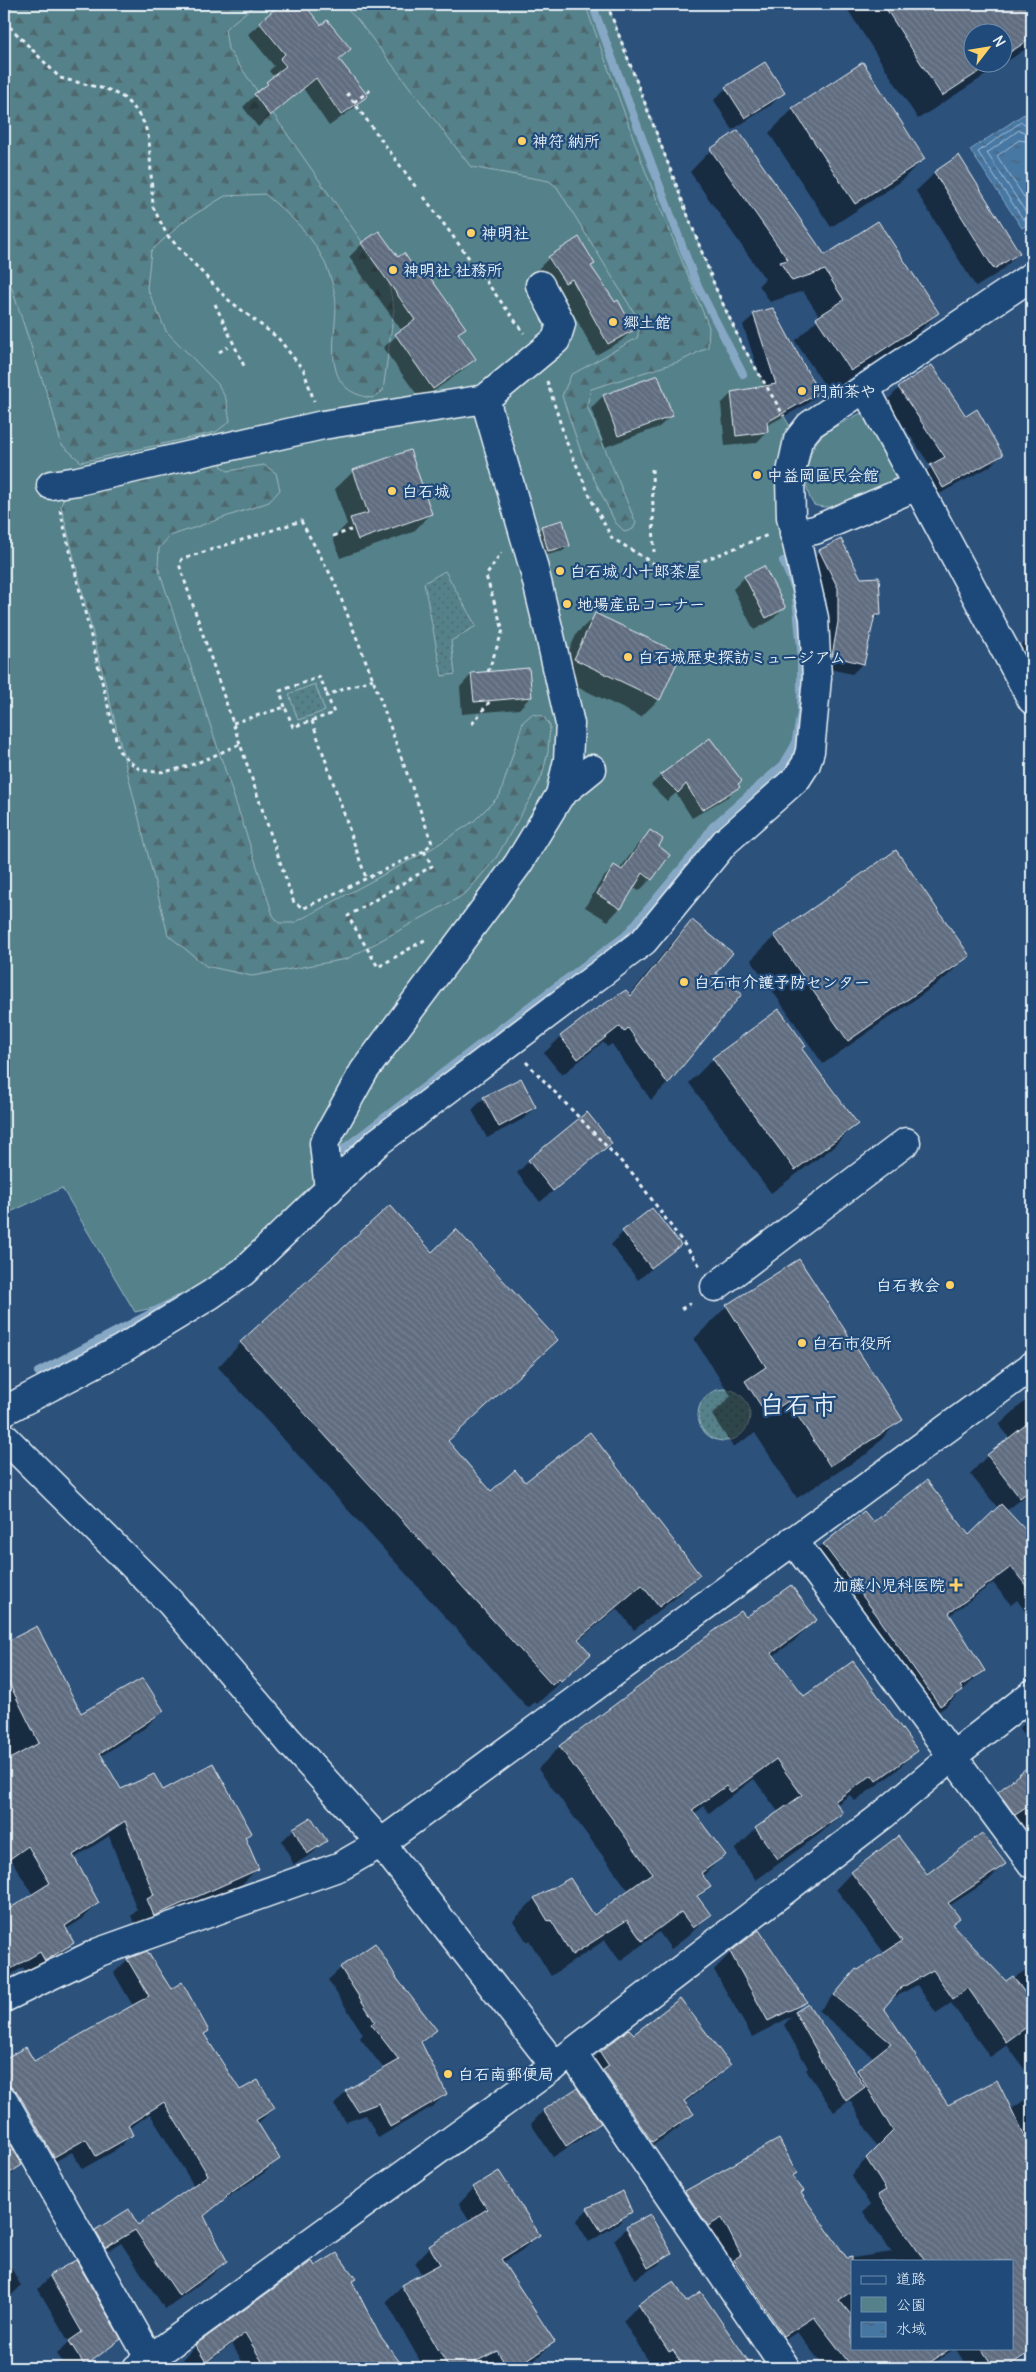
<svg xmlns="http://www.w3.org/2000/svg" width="1036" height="2372" font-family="Delius,'Klee One',sans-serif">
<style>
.green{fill:#55818a;stroke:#9eb9c1}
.forest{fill:url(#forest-firs);stroke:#9eb9c1}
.garden{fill:url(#garden-dots);stroke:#9eb9c1}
.water{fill:url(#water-ripples);stroke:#87a8c5}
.shadow{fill:#0007;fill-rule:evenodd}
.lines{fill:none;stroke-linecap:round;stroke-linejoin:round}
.shore{stroke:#a7c0d6;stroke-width:1}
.stream{stroke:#87a8c5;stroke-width:8}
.building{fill:url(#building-back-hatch);stroke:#e8f1f8}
.minor-casing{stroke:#e8f1f8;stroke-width:31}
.path{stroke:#e8f1f8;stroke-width:3;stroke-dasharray:4 4;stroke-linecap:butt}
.minor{stroke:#1f4a7a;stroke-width:28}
.poi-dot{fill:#ffd166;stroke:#1f4a7a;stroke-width:2}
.labels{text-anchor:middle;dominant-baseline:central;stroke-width:4.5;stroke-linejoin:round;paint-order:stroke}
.poi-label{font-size:16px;font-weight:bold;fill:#e8f1f8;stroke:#1f4a7a;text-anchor:start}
.town-label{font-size:26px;font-weight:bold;fill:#e8f1f8;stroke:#1f4a7a}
</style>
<defs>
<pattern id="forest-firs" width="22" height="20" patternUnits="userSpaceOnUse" patternTransform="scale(1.25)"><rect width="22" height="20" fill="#55818a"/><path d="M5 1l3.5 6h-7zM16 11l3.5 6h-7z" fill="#4e676d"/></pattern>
<pattern id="garden-dots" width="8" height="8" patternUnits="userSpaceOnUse" patternTransform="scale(1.25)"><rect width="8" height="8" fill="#55818a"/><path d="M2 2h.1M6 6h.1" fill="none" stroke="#4e676d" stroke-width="1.8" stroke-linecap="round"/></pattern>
<pattern id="water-ripples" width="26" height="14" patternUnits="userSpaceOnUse" patternTransform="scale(1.25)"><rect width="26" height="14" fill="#4677a3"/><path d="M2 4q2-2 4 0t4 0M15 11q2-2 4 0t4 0" fill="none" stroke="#466076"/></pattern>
<pattern id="building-back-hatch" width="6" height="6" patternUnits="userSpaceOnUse" patternTransform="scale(1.25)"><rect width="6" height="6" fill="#606d80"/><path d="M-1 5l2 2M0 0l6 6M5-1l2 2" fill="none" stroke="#778293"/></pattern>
</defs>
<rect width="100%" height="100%" fill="#2c517b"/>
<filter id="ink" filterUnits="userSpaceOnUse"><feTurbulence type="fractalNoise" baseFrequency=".02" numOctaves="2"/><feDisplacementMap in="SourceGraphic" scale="10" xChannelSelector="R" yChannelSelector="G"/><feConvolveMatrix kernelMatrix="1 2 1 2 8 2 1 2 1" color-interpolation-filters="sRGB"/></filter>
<g filter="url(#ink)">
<!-- green -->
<g class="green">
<path d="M4 4H607L716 289 742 345 798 440 799 555 810 751 644 941 210 1295 135 1312 62 1188 4 1215Z"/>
<path d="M863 412 896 471 895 477 891 482C869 491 838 514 814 505 801 489 806 454 819 439 830 427 849 420 863 412Z"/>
</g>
<!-- forest -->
<g class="forest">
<path d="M15 4H256L225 29 228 49 388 279 394 310 383 391 372 398C321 391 335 344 336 306 336 293 329 270 323 259 309 231 288 214 265 194L225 196 184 221 151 251 147 288 166 331 218 384 226 399 230 421 216 432 81 462 61 444 52 409 4 265V20Z"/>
<path d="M341 4H585L646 173 709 327 708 347 681 361 591 389 587 406 636 523 633 529 625 532 615 522 581 452 562 396 571 375 637 338 641 324 557 187 549 181 471 167 357 19Z"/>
<path d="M219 457 222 467 228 471 264 465 276 473 280 490 269 502 170 536 159 548 158 567 273 915 279 923H294L431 849 474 821 500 795 523 722 532 714 543 716 550 726 548 752 542 776 534 792 496 858 468 891 458 898 347 959 252 976 206 966 168 935 61 506 64 497Z"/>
</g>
<!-- garden -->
<g class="garden">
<path d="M445 571 476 626 451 641 455 674 442 676 424 583Z"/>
<path d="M315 684 325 711 298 720 289 694Z"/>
<circle cx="724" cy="1415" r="26"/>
</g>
<!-- water -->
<path class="water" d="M1024 114 1032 126V222L1022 228 970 150Z"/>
<!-- shadow -->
<g class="shadow">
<path d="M283 4H302L321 27 349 49 338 60 366 96 354 108 329 126 303 88 258 127 243 107 274 77 269 71 274 66 248 34Z"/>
<path d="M844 4H1032V45L918 119ZM974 32H1004V62H974Z"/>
<path d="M726 88 783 93 771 105 732 130 714 100Z"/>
<path d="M793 109 924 158 900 182 831 227 769 133Z"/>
<path d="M711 150 825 257 938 313 916 335 829 392 795 341 820 317 803 291 770 302 759 285 765 279 690 172Z"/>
<path d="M935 173 1019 253 1001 271 976 287 916 191Z"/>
<path d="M379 233 397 259 421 280 464 328 457 335 474 359 462 371 421 400 383 348 402 331 349 257 362 244Z"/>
<path d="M549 258 594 263 590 267 633 330 621 341 596 355 560 289 553 294 538 269Z"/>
<path d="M754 315 818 393 807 404 766 426 767 432 756 443 725 446 721 404 732 393 764 388 743 325Z"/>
<path d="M1032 328V345L1026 334Z"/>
<path d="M899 388 1002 454 989 467 930 499 919 479 931 467 887 401Z"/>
<path d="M603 396 672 415 659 427 605 447 591 408Z"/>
<path d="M354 471 431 514 413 532 340 558 333 538 347 524 335 489Z"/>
<path d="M542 527 569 545 563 551 543 556 536 533Z"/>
<path d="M820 551 879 614 872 622 863 663 852 674 821 667 828 634 827 600 809 562Z"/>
<path d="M745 577 784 608 772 620 754 630 733 589Z"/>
<path d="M596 615 659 699 641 717 557 677 577 633Z"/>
<path d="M1032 638V670L1020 677 1008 657 1021 645Z"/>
<path d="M472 674 531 696 519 709 462 714 460 687Z"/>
<path d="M661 776 737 784 738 786 729 796 692 818 676 793 667 801 651 785Z"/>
<path d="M650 832 657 847 651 879 639 891 633 887 620 908 608 921 585 907 602 879 614 867 619 870 638 844Z"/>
<path d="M896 852 968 956 944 979 823 1064 751 960 775 936Z"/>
<path d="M692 921 714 974 740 995 667 1084 651 1100 612 1044 607 1047 603 1042 562 1075 544 1053 561 1037 594 1012 629 996 676 938Z"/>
<path d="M801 1049 856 1124 832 1148 771 1193 689 1083 713 1059Z"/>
<path d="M484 1098 535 1107 523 1119 487 1138 472 1110Z"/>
<path d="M610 1143 540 1202 517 1173 529 1161Z"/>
<path d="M623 1232 680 1245 638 1280 611 1245Z"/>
<path d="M432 1253 556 1340 447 1442 490 1493 525 1484 698 1575 674 1599 634 1630 617 1608 578 1641 590 1654 537 1704 535 1702 528 1708 218 1367 241 1343Z"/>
<path d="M727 1306 901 1419 868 1453 797 1498 755 1433 733 1447 712 1415 731 1396 694 1339Z"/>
<path d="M1032 1395V1491L1006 1511 1032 1538V1621L1017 1600 1011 1605 993 1583 949 1616 983 1671 945 1707 923 1722 806 1562 823 1544 872 1524 968 1537 998 1508 970 1474 987 1456 1010 1439 999 1425Z"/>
<path d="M741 1613 746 1619H815L794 1641 773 1656 804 1698 916 1751 895 1772 855 1801 850 1795 836 1805 842 1813 820 1834 756 1880 735 1850 756 1829 779 1813 754 1779 709 1813 704 1806 694 1814 724 1855 702 1877 709 1887 697 1898 710 1915 688 1936 671 1949 659 1932 620 1961 605 1940 551 1976 529 1940 527 1942 513 1921 534 1899 570 1879 594 1917 629 1891 538 1769 559 1747Z"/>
<path d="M37 1628 81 1715 162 1711 146 1727 101 1756 121 1790 163 1792 251 1833 245 1839 258 1868 242 1884 138 1931 131 1916 137 1910 109 1836 73 1859 98 1903 82 1919 65 1930 73 1943 57 1959 28 1976 23 1967 4 1979V1914L33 1895 12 1861 4 1867V1801L53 1762 44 1747 4 1770V1644Z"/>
<path d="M1032 1715V1747L1020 1728Z"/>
<path d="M1032 1765V1861L987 1805Z"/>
<path d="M294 1829 325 1840 313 1853 294 1865 282 1841Z"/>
<path d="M898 1838 926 1876 1004 1864 989 1880 949 1906 958 1918 951 1925 1006 1983 1032 1966V2080L1007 2045 990 2057 951 2003 936 2013 917 1985 888 2001 882 2008 947 2106 1010 2110 1032 2095V2352L1010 2368H968L955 2348 927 2368H825L797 2332 768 2351 670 2208 685 2192 779 2141 796 2172 791 2177 800 2193 846 2259 892 2252 863 2212 870 2205 851 2175 877 2148 850 2100 834 2112 806 2070 808 2068 784 2025 792 2016 752 2037 714 1970 730 1953 758 1932 805 2001 793 2013 808 2006 854 2074 874 2058 819 2011 856 1970 858 1972 885 1954 836 1889 851 1873ZM852 2261H1012V2348H852Z"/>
<path d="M374 1945 397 1981 436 2030 421 2044 446 2094 433 2106 378 2138 366 2115 346 2122 334 2105 346 2092 384 2069 360 2038 363 2034 328 1980 341 1968Z"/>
<path d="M147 1953 170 1990 208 2030 203 2035 240 2092 274 2108 257 2124 278 2159 264 2173 218 2204 203 2218 225 2261 212 2275 165 2309 121 2243 108 2251 98 2233H95L106 2252 91 2261 82 2245 96 2231 138 2227 194 2186 150 2114 128 2129 131 2135 118 2149 82 2169 72 2152 40 2170 4 2099V2061L25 2049 33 2063 133 2006 114 1973 127 1960Z"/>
<path d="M633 2036 729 2065 714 2080 684 2103 692 2113 677 2129 636 2157 585 2068 600 2052Z"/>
<path d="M576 2089 599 2123 587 2135 553 2157 531 2124 543 2111Z"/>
<path d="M4 2134 21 2165 4 2181Z"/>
<path d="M474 2188 538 2235 522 2250 502 2263 553 2342 538 2357 521 2368H424L386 2301 402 2286 422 2275 415 2263 430 2247 470 2221 459 2204Z"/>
<path d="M588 2209 631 2211 618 2224 589 2242 576 2221Z"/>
<path d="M627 2228 670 2253 658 2265 635 2279 614 2240Z"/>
<path d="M4 2255 21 2286 4 2302Z"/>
<path d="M314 2267 351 2282 378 2334 402 2368H246L232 2344 200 2368H190L183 2359 196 2346Z"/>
<path d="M50 2276 119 2339 84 2368H49L62 2361 57 2354 69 2342 38 2289Z"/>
<path d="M701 2294 752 2368H653L623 2321 639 2305 686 2304Z"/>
<path d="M761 2363 764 2368H753Z"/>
</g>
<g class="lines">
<!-- shore -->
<g class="shore">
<path d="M1032 128 1021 122 978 152 1023 219 1032 218"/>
<path d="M1032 135 1019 130 987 153 1025 211H1032"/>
<path d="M1032 142 1019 140 997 156 1028 203 1032 204"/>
</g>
<!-- stream -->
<g class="stream">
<path d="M592 4 695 280 743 374"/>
<path d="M342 1150 531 1005 625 936 696 851 712 827 783 765 795 745 801 712V649L795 589 783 561"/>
<path d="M38 1372 180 1298"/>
</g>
</g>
<!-- building -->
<g class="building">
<path d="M281 4H304L321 25 327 20 351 49 339 59 368 96 341 115 316 78 270 116 254 94 268 84 266 82 286 66 280 59 285 54 259 22Z"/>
<path d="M883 4H1032V38L1004 56V32H974V62H994L942 96Z"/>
<path d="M765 62 785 93 745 118 725 87Z"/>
<path d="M863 62 925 159 855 204 792 108Z"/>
<path d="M738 130 825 255 878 221 939 313 851 371 816 318 844 300 825 270 792 281 780 262 788 260 710 149Z"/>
<path d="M959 155 1020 253 994 269 934 172Z"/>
<path d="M379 231 398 257 404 253 421 278 427 273 466 328 458 333 476 359 433 389 395 334 415 320 361 243Z"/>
<path d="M579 237 595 264 591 266 615 302 618 300 634 330 608 344 572 279 565 283 548 257Z"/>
<path d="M773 308 819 393 767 422 768 432 736 436 731 392 776 384 753 313Z"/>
<path d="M932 365 966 416 977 409 1003 455 943 488 930 465 945 457 898 387Z"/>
<path d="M658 375 673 416 618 436 603 395Z"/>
<path d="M410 450 432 514 358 540 350 518 368 513 353 470Z"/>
<path d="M563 520 570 546 548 551 541 526Z"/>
<path d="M841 539 861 578 879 577 881 615H875L864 664 832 656 838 622V588L819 550Z"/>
<path d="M764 566 786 608 766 618 744 576Z"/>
<path d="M595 613 681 654 660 700 574 659Z"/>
<path d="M529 668 532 697 474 702 471 673Z"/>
<path d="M710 738 742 781 738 784 740 787 702 810 686 784 678 793 660 775Z"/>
<path d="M650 830 663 839 659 846 670 855 652 880 643 873 621 909 597 894 614 865 622 870Z"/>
<path d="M896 850 970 956 848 1041 774 935Z"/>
<path d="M692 920 733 953 716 973 742 994 668 1084 628 1028 624 1032 620 1026 578 1059 560 1036 593 1011 626 990 631 996Z"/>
<path d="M779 1009 806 1046 802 1049 858 1124 795 1170 712 1058Z"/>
<path d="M521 1078 536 1107 499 1127 483 1097Z"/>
<path d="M587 1112 612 1143 553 1191 528 1160Z"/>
<path d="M390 1205 432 1252 456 1229 558 1340 448 1441 491 1491 515 1470 525 1482 590 1432 700 1575 659 1607 642 1585 578 1639 591 1654 561 1681 559 1679 552 1685 240 1342Z"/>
<path d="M652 1208 681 1245 651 1268 622 1231Z"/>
<path d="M799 1259 903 1420 830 1466 788 1401 767 1415 745 1381 766 1367 726 1305Z"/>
<path d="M1032 1420V1489L1020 1498 987 1455Z"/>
<path d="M927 1480 969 1535 1001 1504 1032 1537V1593L1011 1567 949 1613 985 1671 960 1686 963 1690 940 1706 876 1614 823 1544 864 1511 873 1522Z"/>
<path d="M791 1585 817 1620 772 1653 804 1696 853 1661 918 1751 876 1781 872 1775 835 1801 843 1813 778 1859 755 1828 802 1795 776 1759 731 1792 726 1786 692 1810 726 1855 701 1873 711 1887 697 1896 711 1915 693 1928 681 1912 642 1941 627 1920 572 1955 551 1920 548 1921 534 1898 570 1878 594 1915 652 1873 559 1746 741 1611 746 1617Z"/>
<path d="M37 1626 81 1713 143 1678 164 1711 100 1753 121 1789 154 1774 163 1790 213 1763 252 1833 245 1837 259 1869 154 1916 147 1899 154 1895 125 1821 73 1855 99 1903 65 1926 74 1943 45 1961 40 1952 4 1973V1912L50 1883 28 1846 4 1863V1762L39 1743 4 1673V1643Z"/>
<path d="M1032 1763V1804L1015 1815 998 1792Z"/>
<path d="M311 1817 327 1841 307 1854 293 1828Z"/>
<path d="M982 1833 1006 1864 948 1903 960 1918 952 1924 1006 1981 1013 1976 1032 2003V2023L1006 2042 968 1988 953 1999 933 1970 901 1988 884 2008 948 2105 997 2080 1032 2151V2351L1005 2368H994L981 2348H1012V2261H925L878 2195 886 2190 866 2158 893 2131 857 2070 891 2043 834 1995 856 1969 858 1970 902 1941 851 1872 898 1836 927 1874Z"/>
<path d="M759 1930 807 2002 768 2021 730 1952Z"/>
<path d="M375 1943 398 1980 437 2030 421 2042 447 2094 390 2127 379 2103 358 2111 345 2091 399 2060 371 2024 375 2022 340 1967Z"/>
<path d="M147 1951 171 1989 182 1982 209 2031 204 2034 240 2090 258 2080 275 2108 256 2120 280 2159 226 2196 227 2197 204 2216 227 2261 179 2296 135 2230 105 2248 95 2230 129 2209 138 2225 208 2175 164 2102 128 2125 133 2135 96 2156 86 2139 54 2157 18 2093 11 2087 4 2085V2059L26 2047 34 2061 149 1996 127 1959Z"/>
<path d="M680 1998 731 2065 684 2101 694 2114 652 2142 603 2070 609 2066 600 2052 629 2029 634 2034Z"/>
<path d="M808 2004 865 2087 846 2101 818 2056 819 2055 795 2012Z"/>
<path d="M577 2088 601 2123 566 2146 543 2110Z"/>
<path d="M4 2132 22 2165 4 2177Z"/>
<path d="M779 2139 797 2173 792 2176 804 2191 801 2193 847 2258 852 2257V2291L839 2300 852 2316V2348H951L922 2368H853L814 2317 784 2336 733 2260 741 2255 722 2218 708 2226 685 2191Z"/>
<path d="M499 2171 540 2235 501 2259 555 2342 514 2368H508L497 2351 463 2368H449L401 2285 440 2264 429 2246 487 2209 473 2187Z"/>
<path d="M623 2191 632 2212 601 2231 587 2208Z"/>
<path d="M650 2214 672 2253 648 2268 626 2227Z"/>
<path d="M337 2253 356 2279 352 2281 379 2334 404 2368H266L245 2333 206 2362 195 2345 312 2261 315 2266Z"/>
<path d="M76 2260 121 2339 85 2366 69 2341 82 2332 49 2275Z"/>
<path d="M674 2281 686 2302 701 2292 753 2368H685L673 2350 669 2352 638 2304Z"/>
</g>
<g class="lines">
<defs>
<g id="minor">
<path d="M865 388 1032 700"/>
<path d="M51 485 78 481 323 425 485 399 556 340 561 324 540 285"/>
<path d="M794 534 815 530 917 486"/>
<path d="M560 795 592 769"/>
<path d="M329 1190 324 1143 364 1071 518 864 560 795 568 760 570 724 550 636 533 565 485 399"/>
<path d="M715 1287 906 1142"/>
<path d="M4 1411 120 1350 210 1295 243 1272 378 1142 644 941 725 842 797 778 806 764 810 751 817 678 814 618 791 517 790 477 798 440 810 425 1032 276"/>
<path d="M4 1437 170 1602 289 1741 381 1843 555 2066"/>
<path d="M793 1540 1032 1864"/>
<path d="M4 1998 99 1952 341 1866 381 1843 1032 1366"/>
<path d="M572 2053 786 2368"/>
<path d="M4 2101 155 2368"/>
<path d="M137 2368 572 2053 883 1815 954 1755 1032 1694"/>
</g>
</defs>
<!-- minor casing -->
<use href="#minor" class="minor-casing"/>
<!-- path -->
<g class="path">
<path d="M607 4 716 289 742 345 784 416"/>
<path d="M4 21 60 78 109 90 124 98 135 109 144 123 149 139 153 207 167 235 226 298 278 338 304 371 314 401"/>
<path d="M347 93 418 190"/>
<path d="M354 102 372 89"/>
<path d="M424 197 524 333"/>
<path d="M215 304 245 368"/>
<path d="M219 352 228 347"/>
<path d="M547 381 566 441 593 503 612 538 664 570 695 564 768 535"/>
<path d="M652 469 654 552"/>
<path d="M60 510 119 751C125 756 133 766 140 769 172 780 212 755 241 744"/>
<path d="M301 521 334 581 373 679 432 843 424 851 304 908 294 903 179 564 182 559Z"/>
<path d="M333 536 351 530"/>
<path d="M488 672 503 630 486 576 501 553"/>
<path d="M285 707 280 691 320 677 327 695"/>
<path d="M312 721 366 878"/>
<path d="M233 723 285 707 293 727 334 713 327 695 373 679"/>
<path d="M472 724 490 701"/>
<path d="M424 851 432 866 348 916 378 967 428 938"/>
<path d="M526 1062 634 1175 700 1266"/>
<path d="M681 1309 694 1301"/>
</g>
<!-- minor -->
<use href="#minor" class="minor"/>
</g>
</g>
<!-- markers -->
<g class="poi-dot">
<circle cx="522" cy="141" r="5"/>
<circle cx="471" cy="233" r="5"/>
<circle cx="393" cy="270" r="5"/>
<circle cx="613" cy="322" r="5"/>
<circle cx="802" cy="391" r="5"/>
<circle cx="757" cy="475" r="5"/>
<circle cx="392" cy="491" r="5"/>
<circle cx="560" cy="571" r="5"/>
<circle cx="567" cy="604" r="5"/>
<circle cx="628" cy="657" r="5"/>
<circle cx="684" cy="982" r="5"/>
<circle cx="950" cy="1285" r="5"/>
<circle cx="802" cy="1343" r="5"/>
<path d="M953.5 1577.5h5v5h5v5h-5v5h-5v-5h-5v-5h5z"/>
<circle cx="448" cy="2074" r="5"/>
</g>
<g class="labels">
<!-- poi labels -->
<g class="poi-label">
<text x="532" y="141">神符 納所</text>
<text x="481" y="233">神明社</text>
<text x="403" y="270">神明社 社務所</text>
<text x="623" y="322">郷土館</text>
<text x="812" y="391">門前茶や</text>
<text x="767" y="475">中益岡區民会館</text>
<text x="402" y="491">白石城</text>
<text x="570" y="571">白石城 小十郎茶屋</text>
<text x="577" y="604">地場産品コーナー</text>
<text x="638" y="657">白石城歴史探訪ミュージアム</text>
<text x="694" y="982">白石市介護予防センター</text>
<text x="940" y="1285" text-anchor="end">白石教会</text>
<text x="812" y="1343">白石市役所</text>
<text x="945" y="1585" text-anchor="end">加藤小児科医院</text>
<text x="458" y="2074">白石南郵便局</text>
</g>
<!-- town labels -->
<g class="town-label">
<text x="798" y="1404">白石市</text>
</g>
</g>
<!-- margin -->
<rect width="1036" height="2372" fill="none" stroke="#1f4a7a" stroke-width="20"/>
<rect x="10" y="10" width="1016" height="2352" fill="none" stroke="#e8f1f8" stroke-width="2" filter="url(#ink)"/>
<!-- legend -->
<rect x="851" y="2260" width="162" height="90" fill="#1f4a7a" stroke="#6f8dac"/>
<rect x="861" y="2276" width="25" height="8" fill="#1f4a7a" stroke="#6f8dac"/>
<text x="896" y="2284" font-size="15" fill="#e8f1f8">道路</text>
<rect x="861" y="2297" width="25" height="15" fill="#55818a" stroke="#6f8dac"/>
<text x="896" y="2310" font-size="15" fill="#e8f1f8">公園</text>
<rect x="861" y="2322" width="25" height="15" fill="url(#water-ripples)" stroke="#6f8dac"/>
<text x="896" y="2334" font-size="15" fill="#e8f1f8">水域</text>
<!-- north arrow -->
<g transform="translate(988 48) rotate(59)"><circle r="24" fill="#1f4a7a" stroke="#6f8dac"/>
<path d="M0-4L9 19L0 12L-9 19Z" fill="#ffd166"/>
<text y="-8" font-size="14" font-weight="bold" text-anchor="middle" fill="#e8f1f8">N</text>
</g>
</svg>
